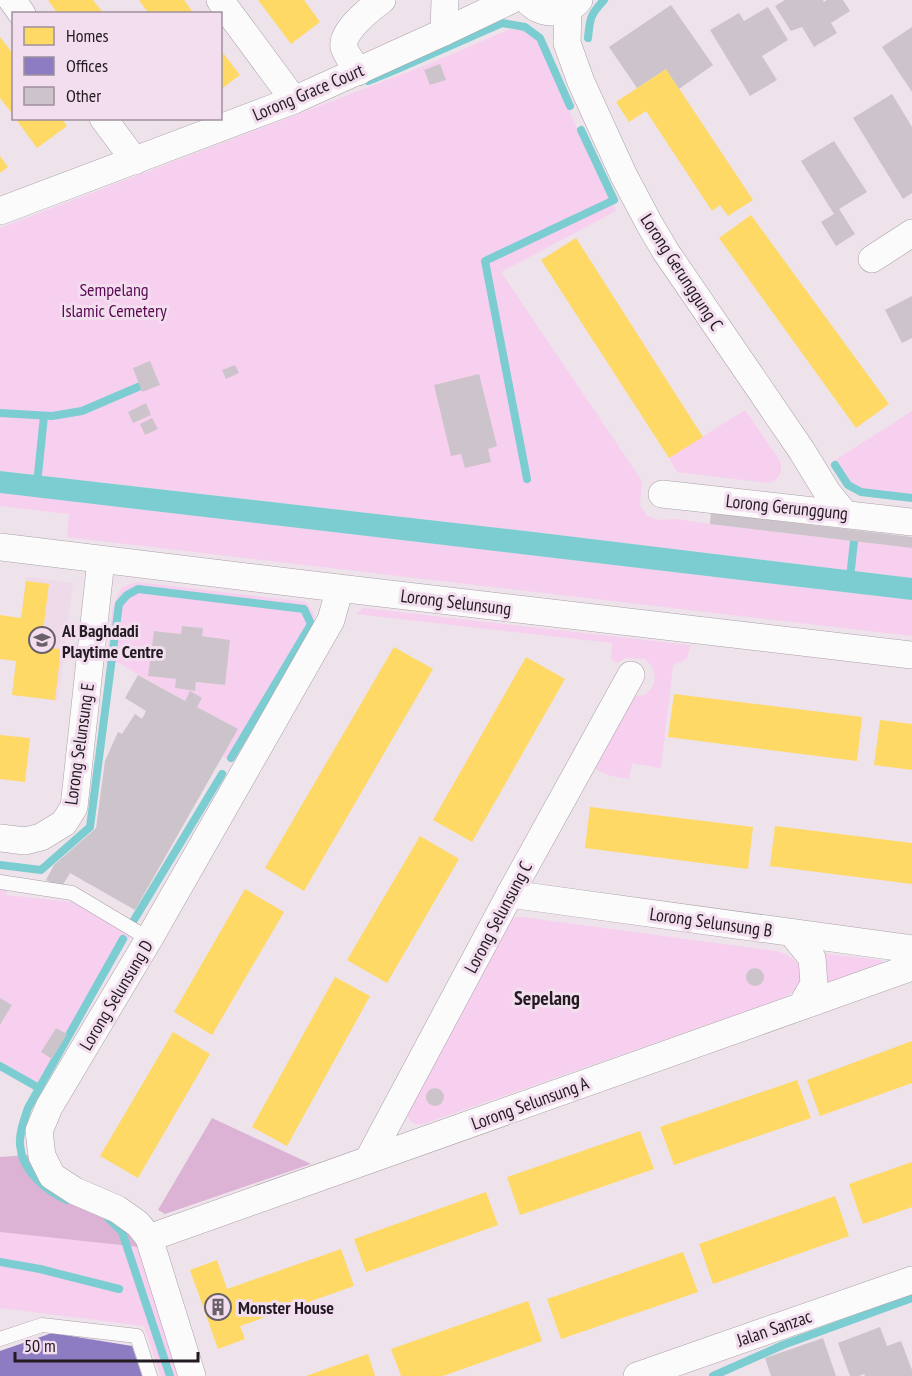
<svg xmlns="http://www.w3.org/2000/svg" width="912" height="1376" font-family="'PT Sans Narrow',sans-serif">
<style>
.built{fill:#efdaea}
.green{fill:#f7cfef;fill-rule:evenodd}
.forest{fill:#dcb3d5}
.water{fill:#7ccdd1}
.homes{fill:#ffd966}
.offices{fill:#8e7cc3}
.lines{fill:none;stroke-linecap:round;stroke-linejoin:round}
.stream{stroke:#7ccdd1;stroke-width:8}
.building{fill:#cdc4cb}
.lane-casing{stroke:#a9a1a7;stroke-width:15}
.street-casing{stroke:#a9a1a7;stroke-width:28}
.lane{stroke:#fcfbfc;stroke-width:14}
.street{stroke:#fcfbfc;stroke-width:27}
.labels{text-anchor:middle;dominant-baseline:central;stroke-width:6;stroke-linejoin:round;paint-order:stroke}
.street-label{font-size:18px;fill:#231b21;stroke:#f2deee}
.park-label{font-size:18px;fill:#5a0a52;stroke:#f2deee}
.poi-label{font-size:18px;font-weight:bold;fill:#231b21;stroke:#f2deee;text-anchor:start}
.neighbourhood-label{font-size:20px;font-weight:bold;fill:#231b21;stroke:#f2deee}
</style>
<rect width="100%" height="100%" fill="#eee2eb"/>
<!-- built -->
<path class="built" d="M26 577 73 583 58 701 12 695Z"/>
<!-- green -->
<g class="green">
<path d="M510 29 525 31 539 40 574 122 616 211 501 272 642 481 640 505 647 516 659 520 676 519 710 524 912 548V578L534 532 0 471V228L429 64Z"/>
<path d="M745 410 780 461C783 472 779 480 769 483L677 472 669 458Z"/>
<path d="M912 411V499C897 498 862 497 851 489 843 483 837 471 831 463Z"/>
<path d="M0 493 912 600V636L67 537 69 514 0 506Z"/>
<path d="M137 582 306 602C314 612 316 615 312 627L234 762 222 756 237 729 197 707 202 698 190 692 185 701 119 663H106L113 606 122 587ZM183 626 202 628V636L230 640 225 685 196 682 194 691 175 688 176 679 148 676 154 631 181 634Z"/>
<path d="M363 608 690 645 687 659 673 665 661 768 632 763 629 779 611 776 593 768 635 696 645 695 652 688 655 679 653 668 645 659 625 658 617 663 611 659 612 643 356 614Z"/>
<path d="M0 874 7 875 6 895 72 902 130 936 43 1086 0 1061V1025L12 1005 0 998ZM56 1028 67 1035 52 1059 41 1052Z"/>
<path d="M516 917H522L776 951C782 953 789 955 794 960 809 975 798 991 783 998L423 1124C411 1126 405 1118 409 1107L511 920Z"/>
<path d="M820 953 881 960 884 964 826 986 827 964Z"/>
<path d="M0 1232 139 1247 183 1376H161L144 1326 0 1308Z"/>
</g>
<!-- forest -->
<g class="forest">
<path d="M212 1118 311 1164 165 1214 158 1210Z"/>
<path d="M28 1155 31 1165 41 1180 126 1229 139 1247 0 1232V1157Z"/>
</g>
<!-- water -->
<path class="water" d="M0 471 534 532 912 578V600L0 493Z"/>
<!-- homes -->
<g class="homes">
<path d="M48 0H93L104 14H58Z"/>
<path d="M139 0H184L194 14H149Z"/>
<path d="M258 0H304L320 22 291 44Z"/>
<path d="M0 37 14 55V116L0 98Z"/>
<path d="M220 49 240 75 220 90Z"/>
<path d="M666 69 753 200 728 216 720 205 712 211 646 111 629 122 616 102Z"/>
<path d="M15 118H61L67 126 37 148Z"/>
<path d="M0 156 8 167 0 173Z"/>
<path d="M751 215 889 404 856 428 719 238Z"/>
<path d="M576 238 703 437 669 458 541 260Z"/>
<path d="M26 581 49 584 41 647 61 649 55 700 12 695 16 661 0 659V615L21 618Z"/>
<path d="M394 647 433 669 304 891 265 868Z"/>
<path d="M526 657 565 679 472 842 433 820Z"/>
<path d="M674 694 862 717 857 761 668 737Z"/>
<path d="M880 720 912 724V770L874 765Z"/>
<path d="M0 735 30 738 25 782 0 779Z"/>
<path d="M590 807 753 827 748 869 585 848Z"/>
<path d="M775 826 912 843V884L770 866Z"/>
<path d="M420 836 459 859 387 983 347 960Z"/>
<path d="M245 889 284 912 212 1035 174 1012Z"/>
<path d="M335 977 370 996 287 1146 252 1127Z"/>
<path d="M173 1032 210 1054 138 1178 100 1156Z"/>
<path d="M912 1041V1083L820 1116 807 1080Z"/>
<path d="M797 1080 811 1118 674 1165 660 1127Z"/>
<path d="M640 1131 654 1169 520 1215 507 1177Z"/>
<path d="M912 1162V1207L863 1224 849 1184Z"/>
<path d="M486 1192 498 1225 366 1272 354 1239Z"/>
<path d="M835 1196 849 1236 713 1284 699 1244Z"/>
<path d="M341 1249 354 1286 240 1326 245 1339 218 1349 190 1270 217 1260 227 1289Z"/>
<path d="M683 1252 698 1292 561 1339 547 1299Z"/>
<path d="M528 1301 542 1341 443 1376H401L391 1349Z"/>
<path d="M368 1354 375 1376H306Z"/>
</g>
<!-- offices -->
<path class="offices" d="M52 1333 132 1346 142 1376H0V1351Z"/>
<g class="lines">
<!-- stream -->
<g class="stream">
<path d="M588 38C590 18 590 15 604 0"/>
<path d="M368 81 395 70 502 23 525 27 540 38 570 106"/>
<path d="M0 413 52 416 82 411 138 387"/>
<path d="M835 465 848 485 861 492 912 498"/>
<path d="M527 479 485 261 614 200 581 130"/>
<path d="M37 484 44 416"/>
<path d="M850 578 854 541"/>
<path d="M0 865 41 870 90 827 119 604 127 595 138 589 304 609 311 624 231 758"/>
<path d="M134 920 222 774"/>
<path d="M0 1066 39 1088"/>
<path d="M67 1200C45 1190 22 1171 20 1145 19 1133 24 1120 28 1108L123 939"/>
<path d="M108 1218 122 1232 170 1376"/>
<path d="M0 1262 40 1269 119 1289"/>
<path d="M713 1376 783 1345 912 1298"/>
</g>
</g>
<!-- building -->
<g class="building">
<path d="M785 0H823L824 2 827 0H843L850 11 831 23 837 33 814 47 802 27 791 31 775 6Z"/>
<path d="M671 5 713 65 679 89 666 69 637 88 609 47Z"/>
<path d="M768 7 788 40 762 56 777 80 750 96 710 30 739 13 744 21Z"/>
<path d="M912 27V92L882 47Z"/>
<path d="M440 64 446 80 430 85 424 70Z"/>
<path d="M892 94 912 127V193L903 199 853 118Z"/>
<path d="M834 141 867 192 839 209 855 234 836 246 821 222 834 214 801 161Z"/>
<path d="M912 296V338L902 343 885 310Z"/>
<path d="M150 361 160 385 142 392 133 368Z"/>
<path d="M235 365 239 373 226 379 222 370Z"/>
<path d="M479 374 497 446 488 449 491 462 465 468 461 454 451 456 434 385Z"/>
<path d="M146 403 151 415 133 423 128 412Z"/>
<path d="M152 418 158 429 145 435 140 424Z"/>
<path d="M711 513 912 537V548L710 524Z"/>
<path d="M182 626 203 628 202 636 230 640 225 685 196 682 195 691 175 688 176 679 148 676 154 631 181 634Z"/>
<path d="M138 675 185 701 190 691 202 698 197 707 238 729 135 910 70 873 61 888 46 880 54 865 96 828 105 761 118 732 122 734 135 714 142 719 146 711 125 698Z"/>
<circle cx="755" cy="977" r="9"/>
<path d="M0 998 12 1005 0 1025Z"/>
<path d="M56 1028 67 1034 52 1059 41 1052Z"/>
<circle cx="435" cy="1097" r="9"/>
<path d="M880 1327 887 1346 901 1341 912 1370V1376H865L864 1374 859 1376H850L838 1343Z"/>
<path d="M823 1338 836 1376H771L765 1358Z"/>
</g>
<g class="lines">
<defs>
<g id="lane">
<path d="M0 882 72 893 149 939"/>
<path d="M0 1339 42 1325 137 1336 150 1376"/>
</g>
<g id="street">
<path d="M12 0 22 14"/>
<path d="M220 0 294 100"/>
<path d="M527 0C541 16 565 16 579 0"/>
<path d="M568 9 567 43 581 82 624 176 650 225 666 252 802 451 827 492 844 513"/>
<path d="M444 32 445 0"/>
<path d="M358 72C355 66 345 53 344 47 341 31 371 8 382 0"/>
<path d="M103 118 135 161"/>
<path d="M0 211 294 100 444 32 511 0"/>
<path d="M872 259 912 233"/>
<path d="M662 494 912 522"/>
<path d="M0 547 338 588 912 655"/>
<path d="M0 838 25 841 41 837 64 823 74 807 101 560"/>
<path d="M510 894 912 949"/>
<path d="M792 933 812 958 814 984 802 1005"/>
<path d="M368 1160 510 894 631 675"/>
<path d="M149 1238 912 967"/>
<path d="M192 1376 149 1238 138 1224 117 1209 75 1191 52 1176 42 1156 39 1131 49 1107 149 939 331 620 336 602 338 588"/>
<path d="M637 1376 912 1280"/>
</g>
</defs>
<!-- lane casing -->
<use href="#lane" class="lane-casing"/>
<!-- street casing -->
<use href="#street" class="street-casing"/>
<!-- lane -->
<use href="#lane" class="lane"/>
<!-- street -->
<use href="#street" class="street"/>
</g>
<!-- icons -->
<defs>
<symbol id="school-ring" viewBox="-11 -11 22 22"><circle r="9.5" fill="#f2deee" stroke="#6a6168" stroke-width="1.5"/><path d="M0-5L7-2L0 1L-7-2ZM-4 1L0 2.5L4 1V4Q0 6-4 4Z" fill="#6a6168"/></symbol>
<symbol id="building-ring" viewBox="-11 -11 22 22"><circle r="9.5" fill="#f2deee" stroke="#6a6168" stroke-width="1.5"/><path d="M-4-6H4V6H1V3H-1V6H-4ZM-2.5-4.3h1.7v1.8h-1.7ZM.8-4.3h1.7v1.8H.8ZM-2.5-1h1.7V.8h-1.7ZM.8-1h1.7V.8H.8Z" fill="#6a6168"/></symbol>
</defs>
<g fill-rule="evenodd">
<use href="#school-ring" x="27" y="625" width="30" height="30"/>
<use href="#building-ring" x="203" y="1292" width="30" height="30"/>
</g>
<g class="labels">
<!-- street labels -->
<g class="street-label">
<text transform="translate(308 92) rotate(-23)">Lorong Grace Court</text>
<text transform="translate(682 272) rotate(57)">Lorong Gerunggung C</text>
<text transform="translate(787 507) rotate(6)">Lorong Gerunggung</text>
<text transform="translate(456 602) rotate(7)">Lorong Selunsung</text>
<text transform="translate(79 744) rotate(-82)">Lorong Selunsung E</text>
<text transform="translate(498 917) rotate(-62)">Lorong Selunsung C</text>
<text transform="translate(711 922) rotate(8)">Lorong Selunsung B</text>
<text transform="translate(116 995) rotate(-59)">Lorong Selunsung D</text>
<text transform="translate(530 1103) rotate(-20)">Lorong Selunsung A</text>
<text transform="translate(774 1328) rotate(-19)">Jalan Sanzac</text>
</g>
<!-- park labels -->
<g class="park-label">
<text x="114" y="289">Sempelang<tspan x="114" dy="21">Islamic Cemetery</tspan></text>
</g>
<!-- poi labels -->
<g class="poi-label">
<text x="62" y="630">Al Baghdadi<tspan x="62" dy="21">Playtime Centre</tspan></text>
<text x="238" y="1307">Monster House</text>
</g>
<!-- neighbourhood labels -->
<g class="neighbourhood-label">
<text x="547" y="998">Sepelang</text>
</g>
</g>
<!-- legend -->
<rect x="12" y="12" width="210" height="108" fill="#f2deee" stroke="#9f909c" stroke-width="1.5"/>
<rect x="24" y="27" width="30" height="18" fill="#ffd966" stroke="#9f909c" stroke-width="1.5"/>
<text x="66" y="42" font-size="18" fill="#231b21">Homes</text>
<rect x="24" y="57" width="30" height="18" fill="#8e7cc3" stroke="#9f909c" stroke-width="1.5"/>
<text x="66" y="72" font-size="18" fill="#231b21">Offices</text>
<rect x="24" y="87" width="30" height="18" fill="#cdc4cb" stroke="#9f909c" stroke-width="1.5"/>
<text x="66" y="102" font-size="18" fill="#231b21">Other</text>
<!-- scale -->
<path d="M15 1352v9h183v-9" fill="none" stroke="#231b21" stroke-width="3"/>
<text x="24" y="1352" font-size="18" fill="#231b21" stroke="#f2deee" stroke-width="4.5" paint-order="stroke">50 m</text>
</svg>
